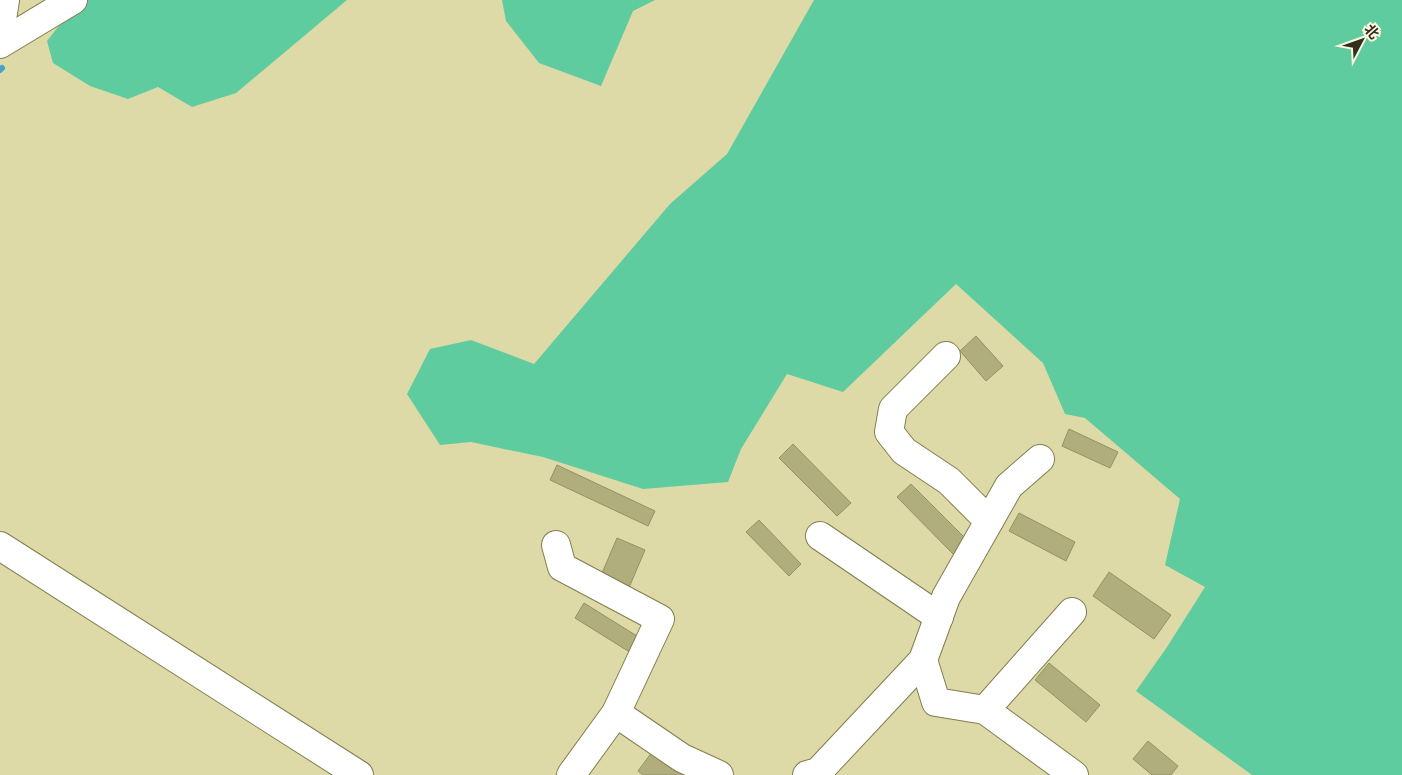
<svg xmlns="http://www.w3.org/2000/svg" width="1402" height="775" font-family="Manrope,'Noto Sans SC',sans-serif">
<style>
.green{fill:#5fcca0}
.lines{fill:none;stroke-linecap:round;stroke-linejoin:round}
.stream{stroke:#42a5c7;stroke-width:6}
.building{fill:#b1ae7e;stroke:#959162}
.minor-casing{stroke:#817e4f;stroke-width:30}
.minor{stroke:#fff;stroke-width:28}
</style>
<rect width="100%" height="100%" fill="#dddaa8"/>
<!-- green -->
<g class="green">
<path d="M79 0H347L236 93 192 107 158 87 128 99 90 86 53 63 47 41Z"/>
<path d="M502 0H655L633 11 601 86 539 63 506 21Z"/>
<path d="M814 0H1402V775H1252L1136 691 1167 647 1205 587 1165 565 1180 499 1085 418 1065 414 1043 363 956 284 843 392 787 374 741 449 728 482 643 489 543 457 471 442 440 445 407 394 430 349 471 340 534 364 670 204 727 154Z"/>
</g>
<g class="lines">
<!-- stream -->
<path class="stream" d="M0 70 2 68"/>
</g>
<!-- building -->
<g class="building">
<path d="M976 336 1003 366 986 381 960 351Z"/>
<path d="M1069 429 1118 452 1110 468 1062 446Z"/>
<path d="M793 444 851 503 837 516 779 458Z"/>
<path d="M557 465 655 511 648 526 550 480Z"/>
<path d="M911 484 969 542 955 556 897 497Z"/>
<path d="M1019 513 1075 542 1066 561 1009 531Z"/>
<path d="M759 520 801 564 789 576 746 532Z"/>
<path d="M617 538 645 550 628 590 600 578Z"/>
<path d="M1109 572 1171 615 1154 639 1093 596Z"/>
<path d="M584 603 645 641 636 656 575 618Z"/>
<path d="M1049 663 1100 705 1086 722 1035 680Z"/>
<path d="M1148 741 1178 766 1171 775H1152L1133 759Z"/>
<path d="M655 748 690 775H643L638 771Z"/>
</g>
<g class="lines">
<defs>
<g id="minor">
<path d="M0 32 5 0"/>
<path d="M0 44 73 0"/>
<path d="M946 356 893 409 889 432 904 451 949 481 989 521"/>
<path d="M820 536 939 617"/>
<path d="M556 545 562 567 660 619 616 713 571 775"/>
<path d="M0 546 359 775"/>
<path d="M923 660 936 702 985 710 1074 775"/>
<path d="M985 710 1072 612"/>
<path d="M616 713 682 758 719 775"/>
<path d="M807 775 818 772 923 660 946 597 1009 486 1040 459"/>
</g>
</defs>
<!-- minor casing -->
<use href="#minor" class="minor-casing"/>
<!-- minor -->
<use href="#minor" class="minor"/>
</g>
<!-- north arrow -->
<g transform="translate(1362 40) rotate(49)" stroke="#fbfae1" stroke-width="4" paint-order="stroke">
<path d="M0-4L9 19L0 12L-9 19Z" fill="#32301c"/>
<text y="-8" font-size="14" font-weight="bold" text-anchor="middle" fill="#32301c">北</text>
</g>
</svg>
